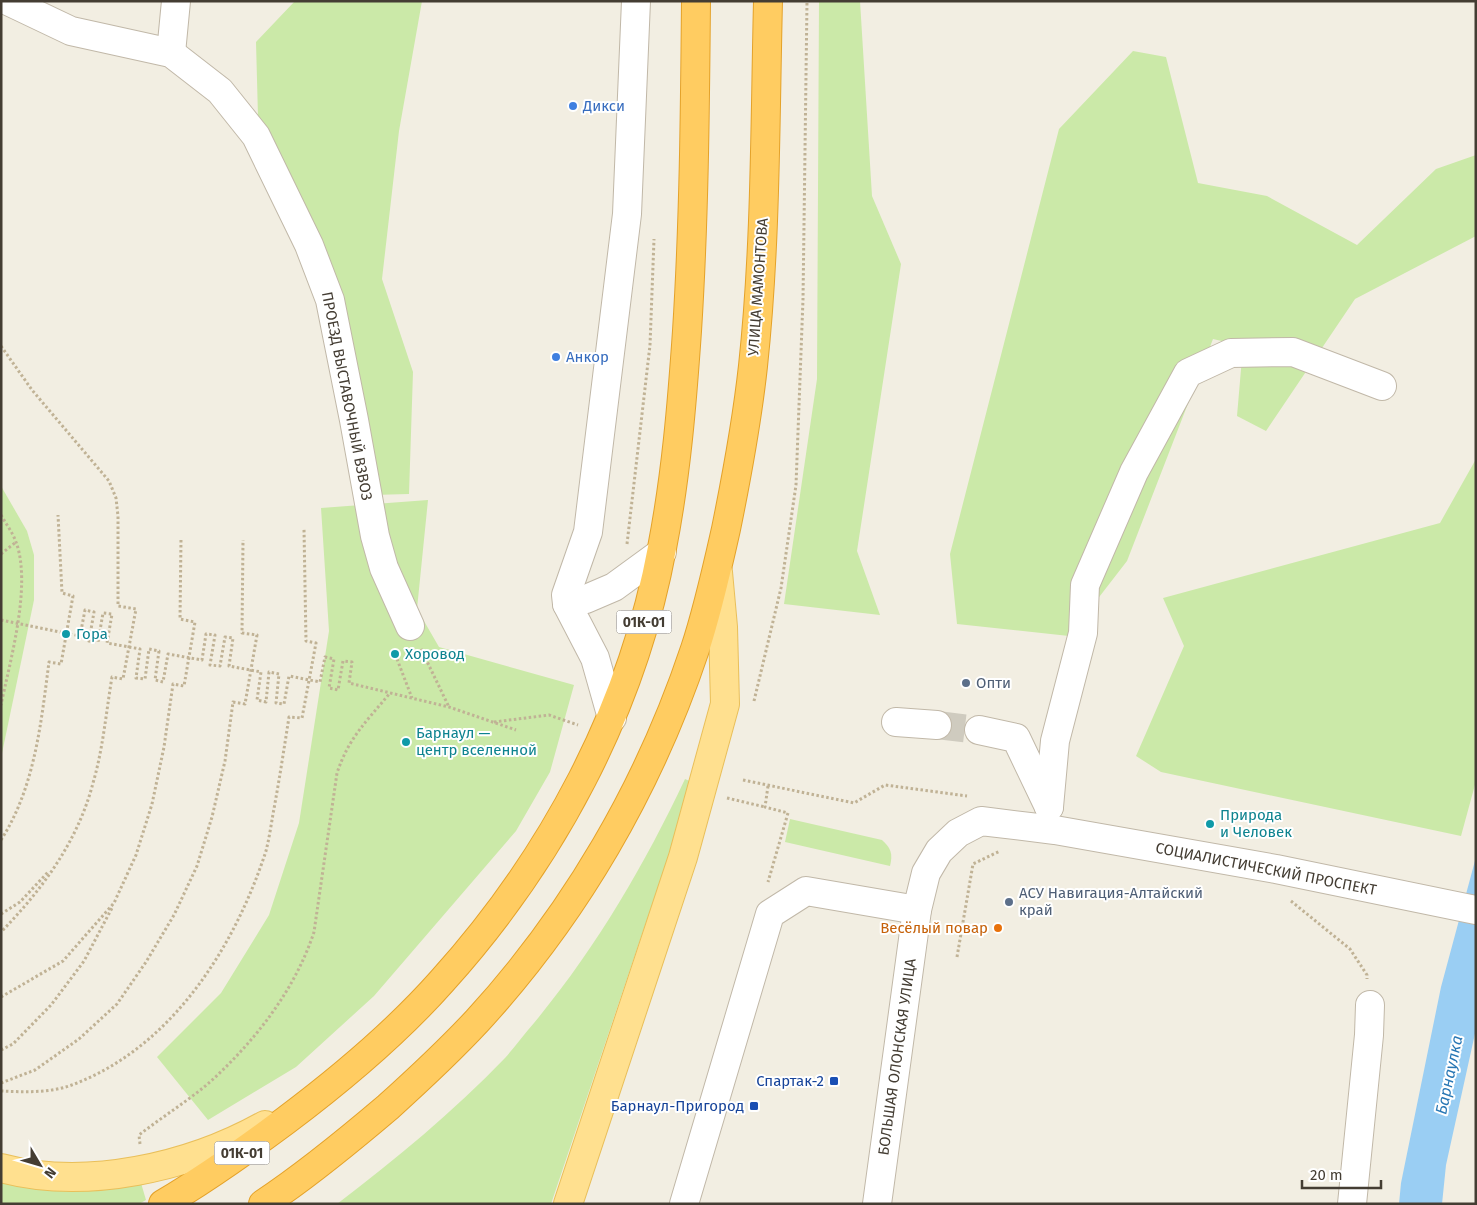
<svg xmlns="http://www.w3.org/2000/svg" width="1477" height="1205" font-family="'Fira Sans',sans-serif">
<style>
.green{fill:#cbe9a8}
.water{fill:#9acef3}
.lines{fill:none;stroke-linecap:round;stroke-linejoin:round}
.minor-tunnel{stroke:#cfcbbf;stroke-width:28;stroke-dasharray:28 14;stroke-linecap:butt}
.minor-casing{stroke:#c1b8a8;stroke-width:30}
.major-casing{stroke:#e9bf5a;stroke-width:30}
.highway-casing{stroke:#e4a22a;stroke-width:30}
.path{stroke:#c0b295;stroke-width:3;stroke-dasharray:2.5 2.5;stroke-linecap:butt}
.minor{stroke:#fff;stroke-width:28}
.major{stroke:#ffe08f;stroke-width:28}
.highway{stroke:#ffcc61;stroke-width:28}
.shop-dot{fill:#3f7fe0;stroke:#fff;stroke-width:2}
.culture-dot{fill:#0f9aa8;stroke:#fff;stroke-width:2}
.service-dot{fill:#5c6f8a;stroke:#fff;stroke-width:2}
.food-dot{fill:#e8710a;stroke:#fff;stroke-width:2}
.transit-dot{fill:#1a4fb4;stroke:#fff;stroke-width:2}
.labels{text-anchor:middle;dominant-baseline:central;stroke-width:4;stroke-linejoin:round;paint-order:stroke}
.shield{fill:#fff;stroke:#7c7770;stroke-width:1}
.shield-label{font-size:14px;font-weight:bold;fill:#443d33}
.shop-label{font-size:15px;fill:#366cbe;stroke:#fff;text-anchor:start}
.street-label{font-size:15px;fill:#443d33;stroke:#fff}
.culture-label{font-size:15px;fill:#0d838f;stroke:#fff;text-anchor:start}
.service-label{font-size:15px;fill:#4e5e75;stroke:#fff;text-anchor:start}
.food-label{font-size:15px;fill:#c56008;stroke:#fff;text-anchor:end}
.transit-label{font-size:15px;fill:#164399;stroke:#fff;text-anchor:end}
.water-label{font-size:16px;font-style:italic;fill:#2877b4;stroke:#fff}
</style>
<rect width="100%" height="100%" fill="#f2eee2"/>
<!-- green -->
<g class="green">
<path d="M295 1H422L399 131 382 279 413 372 409 494 372 495 343 310 258 117 256 42Z"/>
<path d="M819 1H860L872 196 901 264 857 551 880 615 784 604 817 379Z"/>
<path d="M1133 51 1166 57 1198 183 1267 196 1357 245 1436 169 1476 155V236L1355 299 1266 431 1237 416 1243 346 1213 339 1127 561 1069 636 957 624 950 554 1059 129Z"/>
<path d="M1476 459V781L1461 836 1161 772 1136 756 1184 646 1163 598 1440 523Z"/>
<path d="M1 486 27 531 34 555V600L1 758Z"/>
<path d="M428 500 417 609 439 647 574 685 550 772 516 831 374 996 296 1067 208 1120 157 1057 221 993 269 915 299 823 329 631 321 508Z"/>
<path d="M685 779 692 782 673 842 551 1204H337C396 1159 453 1112 505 1058 515 1047 524 1034 534 1023 596 948 644 866 685 779Z"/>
<path d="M790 819 882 840C891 848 893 854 890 866L785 842Z"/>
<path d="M1 1183 63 1191 141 1183 146 1200 139 1204H1Z"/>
</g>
<!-- water -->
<path class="water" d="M1476 857V1029L1446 1165 1442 1204H1399L1401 1183 1441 987Z"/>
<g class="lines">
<!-- minor-tunnel -->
<path class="minor-tunnel" d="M937 725 979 730"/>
<defs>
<g id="minor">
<path d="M8 1 71 31 171 53 220 91 256 136 309 245 330 300 354 420 375 536 384 568 410 626"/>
<path d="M171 53 176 1"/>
<path d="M567 604 566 595 588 532 627 214 636 1"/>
<path d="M612 718 595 658 567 604 586 599 614 587 662 552"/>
<path d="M896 722 937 725"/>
<path d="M979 730 1016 738 1049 807"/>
<path d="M1049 807 1055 741 1083 633 1085 585 1134 472 1188 373 1231 353 1293 352 1382 386"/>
<path d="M684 1204 770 914 806 891 917 910"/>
<path d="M877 1204 917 910 926 873 939 851 958 833 981 821 1055 830 1276 869 1476 910"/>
<path d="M1352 1204 1369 1035 1370 1005"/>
</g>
<g id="major">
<path d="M1 1168C86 1191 190 1167 265 1125"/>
<path d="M568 1204 683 857 725 704 723 627 718 572"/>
</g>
<g id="highway">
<path d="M163 1204C205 1179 246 1150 285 1121 341 1079 396 1033 442 981 552 859 632 710 662 548 676 476 682 404 687 331 694 222 695 111 696 1"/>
<path d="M263 1204C307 1175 348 1141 388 1107 419 1079 449 1051 477 1021 575 914 649 787 695 649 708 610 717 569 726 529 737 475 747 421 753 366 766 245 765 123 768 1"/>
</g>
</defs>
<!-- minor casing -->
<use href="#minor" class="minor-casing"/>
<!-- major casing -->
<use href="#major" class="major-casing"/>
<!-- highway casing -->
<use href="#highway" class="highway-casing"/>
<!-- path -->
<g class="path">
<path d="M1 346 32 390 109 481 116 498 118 516V606L136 609 123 679 112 677C106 713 103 749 93 783 78 841 42 890 1 932"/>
<path d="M1 515C6 524 13 533 16 542 32 585 10 661 1 705"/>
<path d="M627 544 650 345 654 239"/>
<path d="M1 554 16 542"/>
<path d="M1 620 80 636 85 610 94 612 89 641 98 642 103 613 112 614 107 643 140 649 136 678 145 679 149 649 159 651 155 680 163 682 168 654 202 660 206 634 215 635 210 665 220 666 225 637 233 638 229 666 261 672 257 700 266 702 269 672 279 674 276 703 284 704 289 676 320 682 325 657 334 659 329 688 338 690 343 661 352 662 349 683 449 707 516 730"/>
<path d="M421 649 449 707"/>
<path d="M397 659 412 698"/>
<path d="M754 701 781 588 796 485 803 299 807 1"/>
<path d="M494 722 549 715 578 725"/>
<path d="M743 780 854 803 885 785 967 796"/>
<path d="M768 786 765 807 788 813 768 882"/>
<path d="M727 798 765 807"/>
<path d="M1 840C35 787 41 723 49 662L61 664 73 596 62 593 58 515"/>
<path d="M1291 901 1350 949 1367 975V979"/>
<path d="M1 914 20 902 49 871"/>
<path d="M957 957 973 864 1000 851"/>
<path d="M1 997 63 961 114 903 136 855 152 804 164 747 173 684 184 686 195 622 180 619 181 539"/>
<path d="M1 1050 13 1044 51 1005 84 961 112 908"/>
<path d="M1 1083 35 1070 79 1039 117 1004 146 962 174 915 197 866 212 817 225 761 233 702 245 704 257 635 242 633 243 540"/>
<path d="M1 1091C23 1092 48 1093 69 1086 170 1050 234 949 266 851 269 839 271 826 273 814 279 782 284 749 289 717L302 718 316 643 306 641 304 529"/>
<path d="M140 1144 139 1135C162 1117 188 1101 210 1082 255 1041 295 990 314 932L337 773C349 737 367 721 390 693"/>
</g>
<!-- minor -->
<use href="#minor" class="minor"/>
<!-- major -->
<use href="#major" class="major"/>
<!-- highway -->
<use href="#highway" class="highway"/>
</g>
<!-- markers -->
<g class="shop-dot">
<circle cx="573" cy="106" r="5"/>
<circle cx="556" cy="357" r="5"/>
</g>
<g class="culture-dot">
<circle cx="66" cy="634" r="5"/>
<circle cx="395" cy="654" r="5"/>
<circle cx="406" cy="742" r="5"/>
<circle cx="1210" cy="824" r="5"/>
</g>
<g class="service-dot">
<circle cx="966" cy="683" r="5"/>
<circle cx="1009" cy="902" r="5"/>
</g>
<circle class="food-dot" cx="998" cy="928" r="5"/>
<g class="transit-dot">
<rect x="829" y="1076" width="10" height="10" rx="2.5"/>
<rect x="749" y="1101" width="10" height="10" rx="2.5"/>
</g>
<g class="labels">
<!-- shield labels -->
<g class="shield">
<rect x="616.5" y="610.5" width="55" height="23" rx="4"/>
<rect x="214.5" y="1141.5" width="55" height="23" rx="4"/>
</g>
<g class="shield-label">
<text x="644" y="622">01К-01</text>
<text x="242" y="1153">01К-01</text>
</g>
<!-- shop labels -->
<g class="shop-label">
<text x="583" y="106">Дикси</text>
<text x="566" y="357">Анкор</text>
</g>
<!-- street labels -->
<g class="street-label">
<text transform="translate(758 287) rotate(-86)">УЛИЦА МАМОНТОВА</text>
<text transform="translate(347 396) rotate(79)">ПРОЕЗД ВЫСТАВОЧНЫЙ ВЗВОЗ</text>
<text transform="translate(1266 869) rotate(11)">СОЦИАЛИСТИЧЕСКИЙ ПРОСПЕКТ</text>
<text transform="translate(897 1057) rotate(-82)">БОЛЬШАЯ ОЛОНСКАЯ УЛИЦА</text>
</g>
<!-- culture labels -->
<g class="culture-label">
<text x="76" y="634">Гора</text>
<text x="405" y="654">Хоровод</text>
<text x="416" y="733">Барнаул —<tspan x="416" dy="17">центр вселенной</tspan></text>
<text x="1220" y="815">Природа<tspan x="1220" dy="17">и Человек</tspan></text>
</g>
<!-- service labels -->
<g class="service-label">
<text x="976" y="683">Опти</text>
<text x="1019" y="893">АСУ Навигация-Алтайский<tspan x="1019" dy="17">край</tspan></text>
</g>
<!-- food labels -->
<g class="food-label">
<text x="988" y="928">Весёлый повар</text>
</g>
<!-- transit labels -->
<g class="transit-label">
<text x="824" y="1081">Спартак-2</text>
<text x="744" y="1106">Барнаул-Пригород</text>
</g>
<!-- water labels -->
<g class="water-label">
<text transform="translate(1449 1075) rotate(-78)">Барнаулка</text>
</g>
</g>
<!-- border -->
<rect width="1477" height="1205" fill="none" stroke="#443d33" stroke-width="5"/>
<!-- north arrow -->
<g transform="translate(40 1165) rotate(128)" stroke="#ffffff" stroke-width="4" paint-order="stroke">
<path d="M0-4L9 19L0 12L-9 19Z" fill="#443d33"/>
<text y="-8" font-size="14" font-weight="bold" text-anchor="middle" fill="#443d33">N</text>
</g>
<!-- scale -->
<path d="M1302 1180v8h79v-8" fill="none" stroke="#443d33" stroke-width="2.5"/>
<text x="1310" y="1180" font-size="15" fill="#443d33" stroke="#ffffff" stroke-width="4" paint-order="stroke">20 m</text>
</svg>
